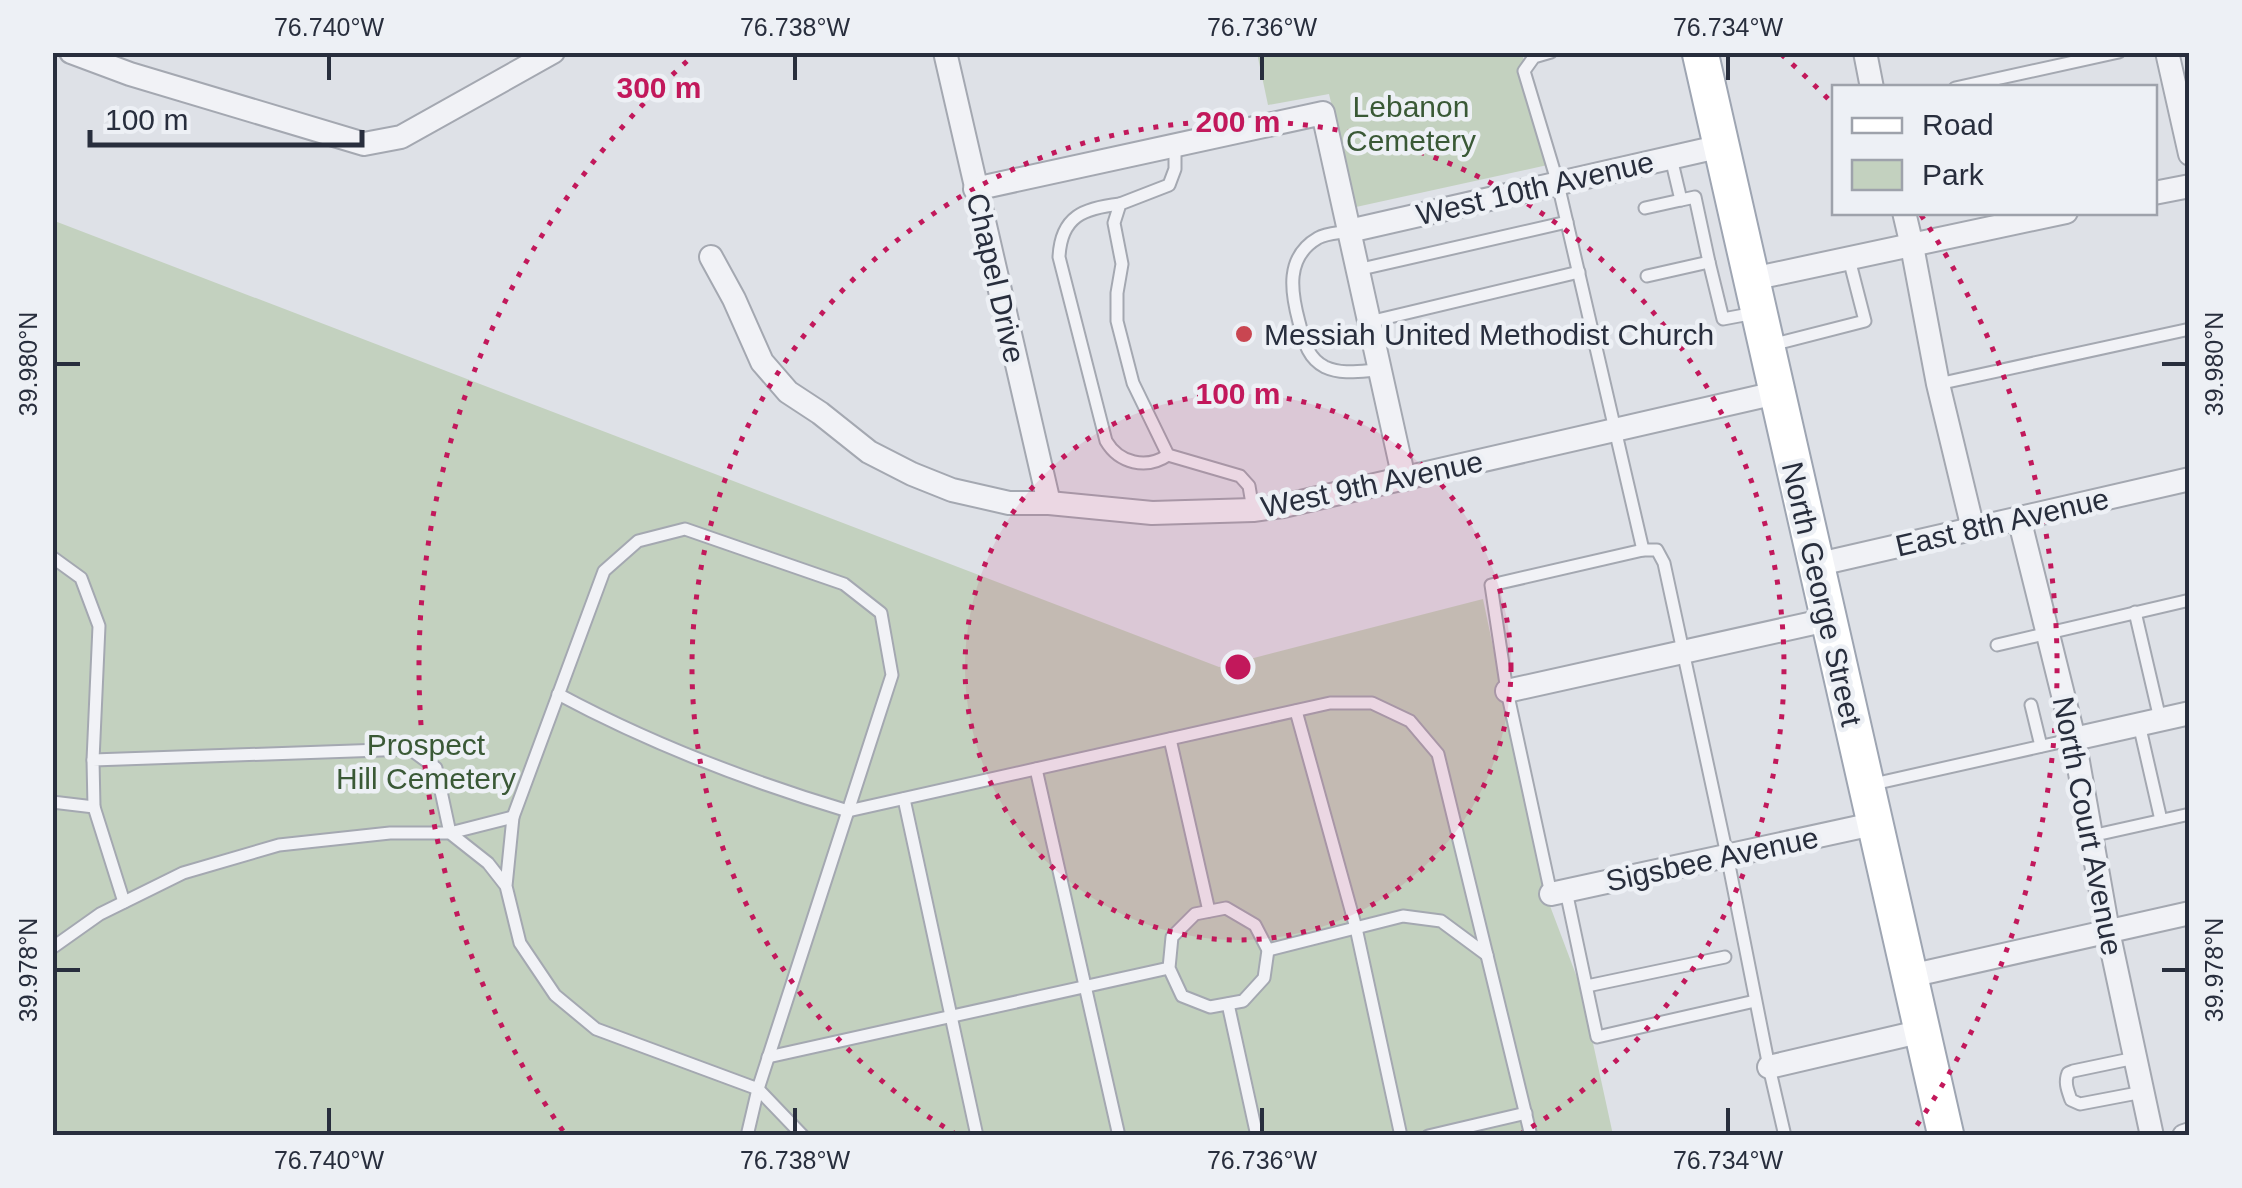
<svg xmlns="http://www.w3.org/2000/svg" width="2242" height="1188" font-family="Arial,sans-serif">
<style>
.green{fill:#c3d1bf}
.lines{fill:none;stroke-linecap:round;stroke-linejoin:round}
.service-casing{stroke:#a4a8b1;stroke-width:15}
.minor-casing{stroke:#a4a8b1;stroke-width:26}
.primary-casing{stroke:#9ea5b2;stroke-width:39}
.service{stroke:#f1f2f6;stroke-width:11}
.minor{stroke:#f1f2f6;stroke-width:22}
.primary{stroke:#fff;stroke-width:35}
.ticks{fill:none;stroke:#282e3d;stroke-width:4}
.ring{fill:none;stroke:#c2185b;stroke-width:5;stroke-dasharray:5 10}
.poi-dot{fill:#c94651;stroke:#edf0f5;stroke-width:4}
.labels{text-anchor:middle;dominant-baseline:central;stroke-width:9;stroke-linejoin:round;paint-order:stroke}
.park-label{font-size:30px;fill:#3a5936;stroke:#edf0f5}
.street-label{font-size:30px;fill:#282e3d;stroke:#edf0f5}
.poi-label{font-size:30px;fill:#282e3d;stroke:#edf0f5;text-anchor:start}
.centre{fill:#c2185b;stroke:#edf0f5;stroke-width:5}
.ring-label{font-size:30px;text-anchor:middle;font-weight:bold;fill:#c2185b;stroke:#edf0f5;stroke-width:9;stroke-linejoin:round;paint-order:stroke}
.neatline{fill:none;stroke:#282e3d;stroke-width:4}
.ticks-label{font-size:25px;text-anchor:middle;fill:#282e3d}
</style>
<rect width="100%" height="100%" fill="#dee1e7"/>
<!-- green -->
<g class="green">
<path d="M1257 53H1541L1523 57 1552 164 1356 207 1329 94 1268 105Z"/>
<path d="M52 220 1219 667 1483 599 1544 890 1581 988 1613 1135H53Z"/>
</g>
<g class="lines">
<defs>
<g id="service">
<path d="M1551 52 1534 57 1524 71 1558 184 1643 550"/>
<path d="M1955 88 2119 52"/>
<path d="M1175 145V169L1169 185 1120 204 1114 223 1122 264 1117 293V321L1133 383 1168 455 1240 476 1249 486 1253 510"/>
<path d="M1120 204C1084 208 1061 216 1059 257L1106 441C1119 463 1146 470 1168 455"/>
<path d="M1645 208 1681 200 1671 158"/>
<path d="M1349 231C1339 233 1326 233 1318 238 1285 257 1291 292 1299 322 1304 340 1307 358 1325 367 1342 375 1361 371 1379 370"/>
<path d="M1709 262 1723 319 1755 313"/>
<path d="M1357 270 1567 222"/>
<path d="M1647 276 1709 262 1695 197 1681 200"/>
<path d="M1369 322 1579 272"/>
<path d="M1771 345 1865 321 1849 259"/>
<path d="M1938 384 2190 329"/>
<path d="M52 557 81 578 99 626 93 760"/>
<path d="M2135 612 2160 719"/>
<path d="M1997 645 2190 600"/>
<path d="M558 694C651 744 748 781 848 811L1330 703H1372L1410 721 1438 754 1531 1136"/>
<path d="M2031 705 2041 746"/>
<path d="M1296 711 1356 928 1401 1136"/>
<path d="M2139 724 2161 820"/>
<path d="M1170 739 1209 911"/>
<path d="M1036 769 1119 1136"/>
<path d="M1869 785 2074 739"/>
<path d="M904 799 977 1136"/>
<path d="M52 802 94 807"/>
<path d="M2091 836 2190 814"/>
<path d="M1566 891 1597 1037 1755 1001"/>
<path d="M1551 894 1507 691 1491 585 1643 550H1657L1664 563 1727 855 1769 1067 1785 1136"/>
<path d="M124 902 94 807 93 760 410 749 436 768 450 833 513 817"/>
<path d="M52 948 100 914 183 873 279 845 390 833H450L488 863 506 886 520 943 555 995 596 1029 758 1089 892 675 881 613 844 584 685 529 638 541 604 571 513 817 506 886"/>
<path d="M1268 950 1403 916 1441 921 1487 955"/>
<path d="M1587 986 1725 957"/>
<path d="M1228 1004 1257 1136"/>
<path d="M768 1057 1169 968 1172 937 1195 914 1226 908 1255 925 1268 950 1264 978 1243 1001 1210 1007 1182 996 1169 968"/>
<path d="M2135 1058 2073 1071 2068 1073C2064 1083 2068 1091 2071 1100L2080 1104 2143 1092"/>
<path d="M747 1136 758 1089 803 1136"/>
<path d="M1428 1136 1526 1113"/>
</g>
<g id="minor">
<path d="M71 52 130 74 364 144 401 137 553 52"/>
<path d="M945 52 1049 503"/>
<path d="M1865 52 1872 88"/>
<path d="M2167 52 2190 154"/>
<path d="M975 189 1323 113 1404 479"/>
<path d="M2154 193 2190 186"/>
<path d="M1904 212 1912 246 1938 384 1973 529"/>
<path d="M1349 231 1722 146"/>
<path d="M711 257 734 299 762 362 788 392 820 413 869 452 912 474 952 490 1009 503H1049L1152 513 1253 510 1283 506 1776 393"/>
<path d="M1752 279 2066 212"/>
<path d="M2019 518 2074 739 2108 931 2152 1136"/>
<path d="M1815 565 2190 479"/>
<path d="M1507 691 1827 620"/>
<path d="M2074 739 2190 713"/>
<path d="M1551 894 1873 824"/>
<path d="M1910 976 2190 913"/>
<path d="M1769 1067 1923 1031"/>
<path d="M2184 1136 2190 1134"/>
</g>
<path id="primary" d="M1700 52 1946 1136"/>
</defs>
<!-- service casing -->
<use href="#service" class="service-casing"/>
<!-- minor casing -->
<use href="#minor" class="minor-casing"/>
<!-- primary casing -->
<use href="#primary" class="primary-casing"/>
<!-- service -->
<use href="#service" class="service"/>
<!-- minor -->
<use href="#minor" class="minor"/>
<!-- primary -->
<use href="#primary" class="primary"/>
</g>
<!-- ticks -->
<path class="ticks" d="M329 55V80M795 55V80M1262 55V80M1728 55V80M55 364H80M2162 364H2187M55 970H80M2162 970H2187M329 1108V1133M795 1108V1133M1262 1108V1133M1728 1108V1133"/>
<!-- distance rings -->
<circle cx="1238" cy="667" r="273" fill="#c2185b" fill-opacity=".12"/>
<g class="ring">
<circle cx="1238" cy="667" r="273"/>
<path d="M957 1135A546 546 0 1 1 1519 1135"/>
<path d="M563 1131A819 819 0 0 1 695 54M1781 54A819 819 0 0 1 1832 103M1921 215A819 819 0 0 1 1913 1131"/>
</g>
<!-- markers -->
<circle class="poi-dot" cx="1244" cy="334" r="10"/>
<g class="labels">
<!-- park labels -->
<g class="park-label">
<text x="1411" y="106">Lebanon<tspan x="1411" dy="34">Cemetery</tspan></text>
<text x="426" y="744">Prospect<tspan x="426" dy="34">Hill Cemetery</tspan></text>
</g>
<!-- street labels -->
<g class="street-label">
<text transform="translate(1535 188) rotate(-13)">West 10th Avenue</text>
<text transform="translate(996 278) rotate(77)">Chapel Drive</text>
<text transform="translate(1372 484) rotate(-12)">West 9th Avenue</text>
<text transform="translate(2002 522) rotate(-13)">East 8th Avenue</text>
<text transform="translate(1822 594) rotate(77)">North George Street</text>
<text transform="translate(2088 826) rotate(79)">North Court Avenue</text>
<text transform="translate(1712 859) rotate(-12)">Sigsbee Avenue</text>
</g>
<!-- poi labels -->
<g class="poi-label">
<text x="1264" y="334">Messiah United Methodist Church</text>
</g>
</g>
<circle cx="1238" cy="667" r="15" class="centre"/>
<g class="ring-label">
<text x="659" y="98">300 m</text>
<text x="1238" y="132">200 m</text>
<text x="1238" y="404">100 m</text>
</g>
<!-- border -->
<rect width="2242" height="1188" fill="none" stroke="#edf0f5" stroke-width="110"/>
<!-- legend -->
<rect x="1832" y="85" width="325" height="130" fill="#edf0f5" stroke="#9ea2ab" stroke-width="2.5"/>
<rect x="1852" y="118" width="50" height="15" fill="#ffffff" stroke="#9ea2ab" stroke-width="2.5"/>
<text x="1922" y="135" font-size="30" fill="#282e3d">Road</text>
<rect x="1852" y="160" width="50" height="30" fill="#c3d1bf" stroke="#9ea2ab" stroke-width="2.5"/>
<text x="1922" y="185" font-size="30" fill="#282e3d">Park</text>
<!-- scale -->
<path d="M90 130v15h272v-15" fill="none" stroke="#282e3d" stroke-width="5"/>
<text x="105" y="130" font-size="30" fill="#282e3d" stroke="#edf0f5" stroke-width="8" paint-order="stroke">100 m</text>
<rect x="55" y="55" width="2132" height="1078" class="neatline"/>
<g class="ticks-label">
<text x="329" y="36">76.740°W</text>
<text x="795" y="36">76.738°W</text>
<text x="1262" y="36">76.736°W</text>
<text x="1728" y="36">76.734°W</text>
<text transform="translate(28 364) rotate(-90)" y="9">39.980°N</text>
<text transform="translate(2214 364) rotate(-90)" y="9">39.980°N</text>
<text transform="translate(28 970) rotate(-90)" y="9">39.978°N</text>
<text transform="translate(2214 970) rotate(-90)" y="9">39.978°N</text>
<text x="329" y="1169">76.740°W</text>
<text x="795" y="1169">76.738°W</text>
<text x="1262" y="1169">76.736°W</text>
<text x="1728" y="1169">76.734°W</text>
</g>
</svg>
